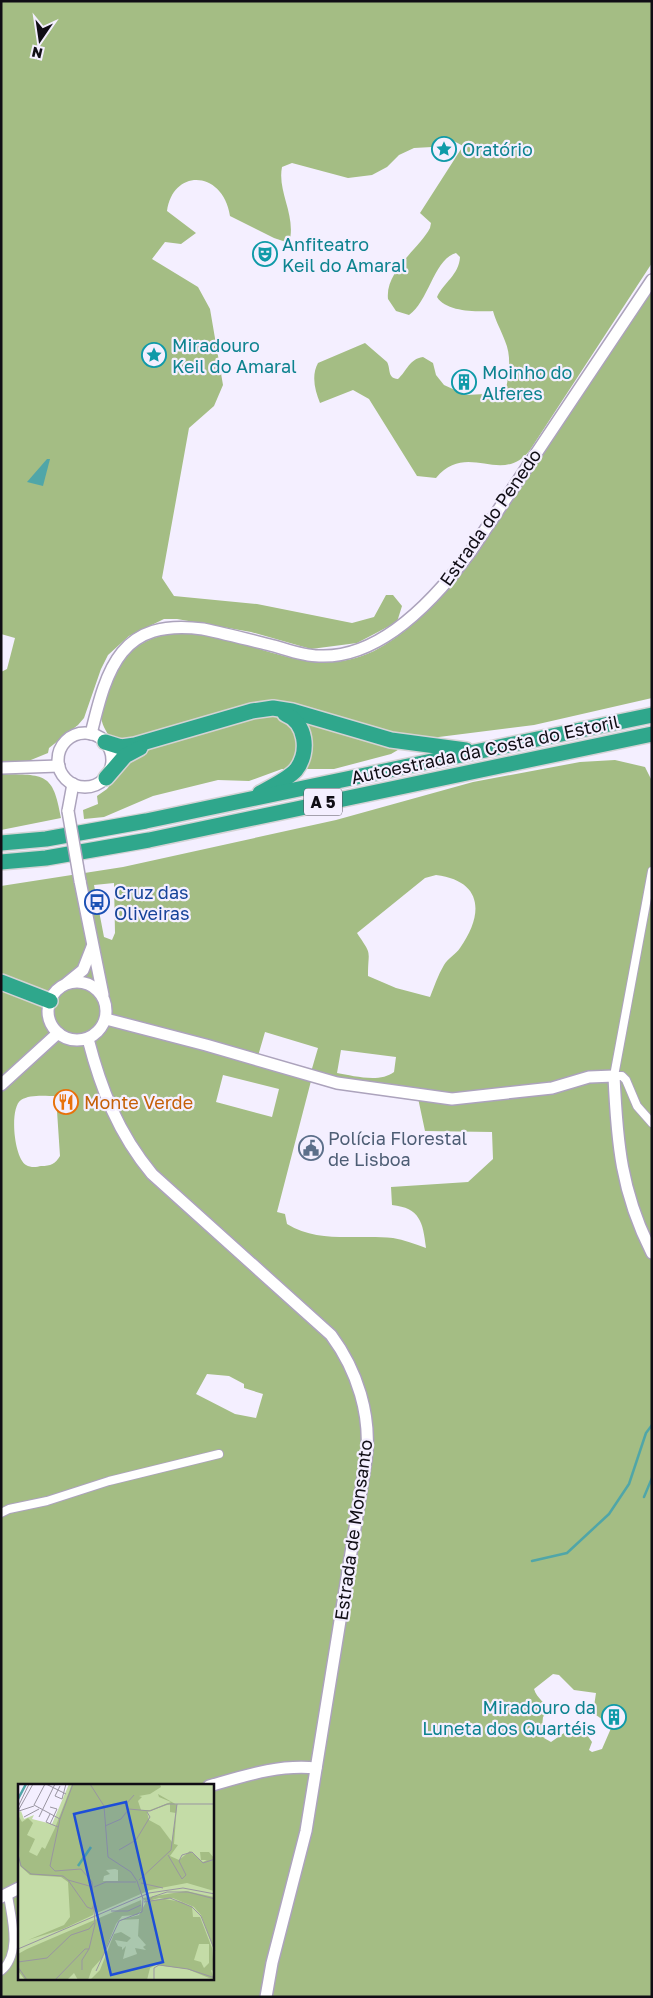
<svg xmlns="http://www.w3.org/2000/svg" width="653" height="1998" font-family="'Golos Text',sans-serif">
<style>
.forest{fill:#a4bd84;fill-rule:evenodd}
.water{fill:#50a6a8}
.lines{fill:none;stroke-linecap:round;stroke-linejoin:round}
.stream{stroke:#50a6a8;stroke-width:2.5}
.street-casing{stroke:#aca3bc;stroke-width:10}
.secondary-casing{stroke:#aca3bc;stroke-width:14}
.highway-casing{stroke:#d4d3d5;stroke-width:18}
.street{stroke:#fff;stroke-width:8}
.secondary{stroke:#fff;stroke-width:11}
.highway{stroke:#2fa78c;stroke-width:15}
.secondary-bridge-casing{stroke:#aca3bc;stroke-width:14;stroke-linecap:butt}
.secondary-bridge{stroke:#fff;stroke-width:11}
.labels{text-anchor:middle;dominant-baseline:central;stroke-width:4.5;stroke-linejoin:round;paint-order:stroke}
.shield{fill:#f4efff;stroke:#54515b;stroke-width:1}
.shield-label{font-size:16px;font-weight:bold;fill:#100d15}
.culture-label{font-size:18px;fill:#0d838f;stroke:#f4efff;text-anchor:start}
.street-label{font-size:18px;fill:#100d15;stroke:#f4efff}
.transit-label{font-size:18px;fill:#164399;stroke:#f4efff;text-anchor:start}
.food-label{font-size:18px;fill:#c56008;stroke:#f4efff;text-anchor:start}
.service-label{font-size:18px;fill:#4e5e75;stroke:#f4efff;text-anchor:start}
.inset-river{fill:none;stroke:#50a6a8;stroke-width:2.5}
.inset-road{fill:none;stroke:#9995a1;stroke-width:1}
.view{fill:#1d4ed8;fill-opacity:0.15;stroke:#1d4ed8;stroke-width:2.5}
.inset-edge{fill:none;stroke:#100d15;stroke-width:2.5}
</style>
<rect width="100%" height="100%" fill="#f4efff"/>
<!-- forest -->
<g class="forest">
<path d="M1 1H652V263L530 450C501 487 468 440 436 478L417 476 369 399 353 390 320 403C315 390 311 376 318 363L365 343 387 362C391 369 387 378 398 379 407 371 409 359 423 357L433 363 436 375 444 385 466 395 485 394 503 400C508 382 513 359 505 341 501 330 496 322 493 311 477 312 446 312 437 297 444 282 459 275 460 257L456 253C434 259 429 301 409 315L396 311 388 299C385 271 419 249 430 228L431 223 420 213 463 146 452 140 432 147 414 148 399 155 387 167 372 175 348 178 292 163 282 167C277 192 297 216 289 243L274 238 230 216C223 170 173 168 167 211L196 233 181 244 165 242 152 259 198 287 210 309 223 385 214 406 189 428 162 578 174 596 257 604 352 623 374 617 386 595H393L402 606 397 622 357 643 311 649 251 632 177 619H164L129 636 108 655 101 669 84 718 78 725 49 748 48 753 26 762 1 764V672L7 669 15 638 1 634Z"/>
<path d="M652 289V698L534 725 415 740 391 754 334 769H282L249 781 218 780 153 796 104 817 84 819 83 810 98 804 97 796 107 789 129 761C120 749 101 731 101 715 101 704 109 689 112 679 116 667 125 656 134 649 191 607 260 660 321 662 339 663 357 659 374 651 445 614 491 529 534 464 574 406 613 348 652 289Z"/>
<path d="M615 760 645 767 652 781V1997H1V886L123 867 336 820 473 782 580 762ZM436 875C483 881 484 914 460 948 456 954 448 958 444 965 438 975 434 987 430 997L396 988 368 976C368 948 373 957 357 933L425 878ZM114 883 115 933 112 940 104 937 94 885ZM265 1032 318 1048 311 1072 258 1056ZM341 1050 396 1057 394 1072C380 1083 354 1076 337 1073ZM223 1075 279 1089 272 1117 216 1102ZM311 1081 329 1087 418 1098 425 1131 492 1132 493 1159 468 1182 391 1187 392 1205C420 1208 423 1222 426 1248 415 1244 404 1240 393 1238 357 1234 320 1244 287 1224L285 1214 277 1212ZM56 1096 60 1156C55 1164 51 1166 41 1166 37 1167 31 1168 26 1165 14 1158 9 1108 21 1100 30 1094 46 1096 56 1096ZM207 1374 229 1376 244 1384V1388L263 1394 256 1418 235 1414 196 1394ZM553 1674 559 1675 574 1690 596 1693 593 1713 612 1726 602 1749 592 1752 589 1750 592 1742 585 1732 564 1733 551 1742 544 1738 548 1732 542 1727 543 1717 548 1711C546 1702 537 1699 534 1689ZM19 1786H212V1979H19Z"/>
<path d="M1 774C45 775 53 772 61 818L1 830Z"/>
</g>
<!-- water -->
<path class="water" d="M47 459H50L43 486 27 482Z"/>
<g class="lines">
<!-- stream -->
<g class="stream">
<path d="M644 1497 652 1478"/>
<path d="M532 1561 567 1553 609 1514 629 1484 646 1433 652 1425"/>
</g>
<defs>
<g id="street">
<path d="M652 871 614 1076H622L626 1080 637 1106 652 1123"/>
<path d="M1 1513 9 1509 47 1501 109 1481 219 1454"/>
<path d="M1 1971C22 1954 11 1917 8 1895"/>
</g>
<g id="secondary">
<circle cx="85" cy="760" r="27"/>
<path d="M91 734C107 667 121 618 203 629 227 634 250 640 274 646 288 650 304 656 319 656 381 659 437 597 471 551L652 280"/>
<path d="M1 768 59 766"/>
<path d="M68 811 73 784"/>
<path d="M80 881 103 995"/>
<circle cx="77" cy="1011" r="29"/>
<path d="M67 983 83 970 92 947"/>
<path d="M106 1019 206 1045 337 1083 452 1099 552 1088 589 1077 614 1076C617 1143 621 1192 652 1253"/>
<path d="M88 1039C101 1089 118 1133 152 1174L331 1335C357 1370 372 1416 366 1460L306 1831 272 1963 266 1997"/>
<path d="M1 1085 58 1033"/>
<path d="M209 1786C244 1776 279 1764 316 1768"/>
<path d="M1 1897 19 1888"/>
</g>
<g id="highway">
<path d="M105 742 121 747 135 745 252 711 273 708 292 711 391 740 466 750"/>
<path d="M106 778 125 756 140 748"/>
<path d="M260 793C271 787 288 779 296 770 310 752 306 722 285 714"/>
<path d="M1 843 46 839 146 821 652 715"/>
<path d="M1 862 46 858 149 840 652 734"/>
<path d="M1 982 50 1001"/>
</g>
</defs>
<!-- street casing -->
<use href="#street" class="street-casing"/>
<!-- secondary casing -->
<use href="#secondary" class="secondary-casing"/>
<!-- highway casing -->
<use href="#highway" class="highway-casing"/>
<!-- street -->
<use href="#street" class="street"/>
<!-- secondary -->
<use href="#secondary" class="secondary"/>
<!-- highway -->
<use href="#highway" class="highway"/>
<defs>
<path id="secondary-bridge" d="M68 811 80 881"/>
</defs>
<!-- secondary-bridge casing -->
<use href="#secondary-bridge" class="secondary-bridge-casing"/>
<!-- secondary-bridge -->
<use href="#secondary-bridge" class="secondary-bridge"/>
</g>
<!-- icons -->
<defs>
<symbol id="sight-ring" viewBox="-11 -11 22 22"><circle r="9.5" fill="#f4efff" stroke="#0f9aa8" stroke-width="1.5"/><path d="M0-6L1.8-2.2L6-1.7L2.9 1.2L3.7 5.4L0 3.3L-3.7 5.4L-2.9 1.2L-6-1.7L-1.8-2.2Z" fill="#0f9aa8"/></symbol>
<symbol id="theatre-ring" viewBox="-11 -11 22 22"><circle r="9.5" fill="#f4efff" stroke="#0f9aa8" stroke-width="1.5"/><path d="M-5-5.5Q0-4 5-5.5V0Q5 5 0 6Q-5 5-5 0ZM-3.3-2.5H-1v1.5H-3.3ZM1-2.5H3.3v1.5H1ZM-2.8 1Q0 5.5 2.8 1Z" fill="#0f9aa8"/></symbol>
<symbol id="building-ring" viewBox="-11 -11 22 22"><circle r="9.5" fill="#f4efff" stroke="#0f9aa8" stroke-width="1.5"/><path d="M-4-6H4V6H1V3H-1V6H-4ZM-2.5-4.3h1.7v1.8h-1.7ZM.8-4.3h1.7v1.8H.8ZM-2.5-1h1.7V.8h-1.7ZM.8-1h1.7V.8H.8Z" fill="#0f9aa8"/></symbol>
<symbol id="bus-ring" viewBox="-11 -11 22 22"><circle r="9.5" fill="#f4efff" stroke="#1a4fb4" stroke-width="1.5"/><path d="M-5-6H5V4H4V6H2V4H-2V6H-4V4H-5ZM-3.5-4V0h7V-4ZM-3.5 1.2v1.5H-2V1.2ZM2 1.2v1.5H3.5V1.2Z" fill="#1a4fb4"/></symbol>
<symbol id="restaurant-ring" viewBox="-11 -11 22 22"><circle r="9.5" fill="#f4efff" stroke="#e8710a" stroke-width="1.5"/><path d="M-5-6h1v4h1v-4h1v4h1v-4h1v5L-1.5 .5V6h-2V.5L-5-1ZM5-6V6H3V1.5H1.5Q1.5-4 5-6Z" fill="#e8710a"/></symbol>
<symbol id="civic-ring" viewBox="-11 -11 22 22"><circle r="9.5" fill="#f4efff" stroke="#5c6f8a" stroke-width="1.5"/><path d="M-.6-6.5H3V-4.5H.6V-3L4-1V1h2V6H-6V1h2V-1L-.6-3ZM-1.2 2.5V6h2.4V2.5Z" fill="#5c6f8a"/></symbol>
</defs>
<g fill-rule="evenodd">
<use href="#sight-ring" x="430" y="135" width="28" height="28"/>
<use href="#theatre-ring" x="251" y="240" width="28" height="28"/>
<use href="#sight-ring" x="140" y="341" width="28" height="28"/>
<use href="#building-ring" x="450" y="368" width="28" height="28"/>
<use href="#bus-ring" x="83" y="888" width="28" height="28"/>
<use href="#restaurant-ring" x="52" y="1088" width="28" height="28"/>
<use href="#civic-ring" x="297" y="1134" width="28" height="28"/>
<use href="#building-ring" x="600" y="1703" width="28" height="28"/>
</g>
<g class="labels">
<!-- shield labels -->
<rect class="shield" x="304" y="788.5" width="38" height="27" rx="4"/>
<g class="shield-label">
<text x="323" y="802">A 5</text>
</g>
<!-- culture labels -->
<g class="culture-label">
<text x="462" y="149">Oratório</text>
<text x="282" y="244">Anfiteatro<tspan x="282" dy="21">Keil do Amaral</tspan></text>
<text x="172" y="345">Miradouro<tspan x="172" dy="21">Keil do Amaral</tspan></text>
<text x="482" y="372">Moinho do<tspan x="482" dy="21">Alferes</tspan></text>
<text x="596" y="1707" text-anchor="end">Miradouro da<tspan x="596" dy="21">Luneta dos Quartéis</tspan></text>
</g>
<!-- street labels -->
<g class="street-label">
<text transform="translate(490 517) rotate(-55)">Estrada do Penedo</text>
<text transform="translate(485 749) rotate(-12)">Autoestrada da Costa do Estoril</text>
<text transform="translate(353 1530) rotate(-82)">Estrada de Monsanto</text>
</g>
<!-- transit labels -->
<g class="transit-label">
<text x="114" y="892">Cruz das<tspan x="114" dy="21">Oliveiras</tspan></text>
</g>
<!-- food labels -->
<g class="food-label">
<text x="84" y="1102">Monte Verde</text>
</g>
<!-- service labels -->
<g class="service-label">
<text x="328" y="1138">Polícia Florestal<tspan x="328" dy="21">de Lisboa</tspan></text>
</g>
</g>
<!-- overview -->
<g transform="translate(18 1784)">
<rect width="196" height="196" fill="#f4efff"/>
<path d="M51 0H196V196H0V29L3 27 6 35 16 31 14 35 34 40Z" fill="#c4dca7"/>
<path d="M54 0H142L143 3 132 10 121 12 124 13 120 17 123 26H132L153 18 141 13 140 10 159 21 156 60 160 61 152 72 161 76 172 67 185 78 189 76H183L182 68H191L196 74V107L169 99 132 106 79 129 76 127 75 131 45 145 10 156 46 141 52 133 50 98 43 93 12 91 2 82 0 31 4 38 10 34 15 39 9 51 17 55 11 68 19 72 24 63 27 65 37 44ZM152 20V28L158 29 154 58 142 42 131 36 129 28ZM97 85 100 86V97H85L86 92 92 90 88 86ZM168 107 196 113V166L183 131 176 123 155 114 127 117 125 114ZM141 114 164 118 174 123 175 133H182L194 164 196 187 193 186 196 196 169 185 138 181 132 184 129 196H72L82 186 96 150 103 148 113 154 109 158 97 156 100 162 104 163V166L108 162 105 175 119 170 117 164 128 166 125 163 128 161 120 152 121 135 102 136 121 131 128 118ZM181 160H191V179L186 184 183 178 176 176ZM123 116 124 126 119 131 104 132 98 140 84 174 74 185 70 196H60L56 189 49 196H7L0 187V170L9 165Z" fill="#a4bd84" fill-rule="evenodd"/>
<path class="inset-river" d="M0 15 8 0M60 82 73 63"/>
<path class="inset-road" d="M28 0 48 10M55 0 42 35 32 82 37 87 63 85 74 98 77 140 71 165 64 176V186M72 0 86 22 90 73 113 88 119 97M42 2 37 12 44 15 48 0M16 21 42 35M16 21 27 0M0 23 11 0M109 26 108 20 116 11M0 27 15 0M1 27 16 22M32 30 28 38 40 43M6 33 21 25M21 33 37 0M32 40 39 25 32 23M87 42 103 35 111 25 132 27 149 20H197M101 66 118 56 132 33 129 28M0 70 3 82 13 90 45 92 50 96 75 103M150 71 164 95 168 91 161 77 164 71 174 68 185 79 197 75M50 96 69 123 74 125 76 120M121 96 153 66 159 20M123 99 145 104M76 103 88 98H118M132 116 134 113 149 108H170L197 115M126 118 152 114 174 123 183 132 197 167M93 127H110L123 121M0 165 131 109 165 104 197 110M0 178 29 174 53 151 71 145 76 139M0 183 9 196M78 187 101 137 124 128 125 115 119 97M37 196 67 165H71M136 196V184L141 181 170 185 197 194"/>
<path class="view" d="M108 18 145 178 93 191 56 30Z"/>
<rect width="196" height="196" class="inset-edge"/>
</g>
<!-- border -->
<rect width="653" height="1998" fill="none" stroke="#100d15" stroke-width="5"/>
<!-- north arrow -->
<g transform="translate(40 40) rotate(193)" stroke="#f4efff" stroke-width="4" paint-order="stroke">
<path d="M0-4L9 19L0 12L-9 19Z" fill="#100d15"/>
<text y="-8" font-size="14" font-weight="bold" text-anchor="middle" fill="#100d15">N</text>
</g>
</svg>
